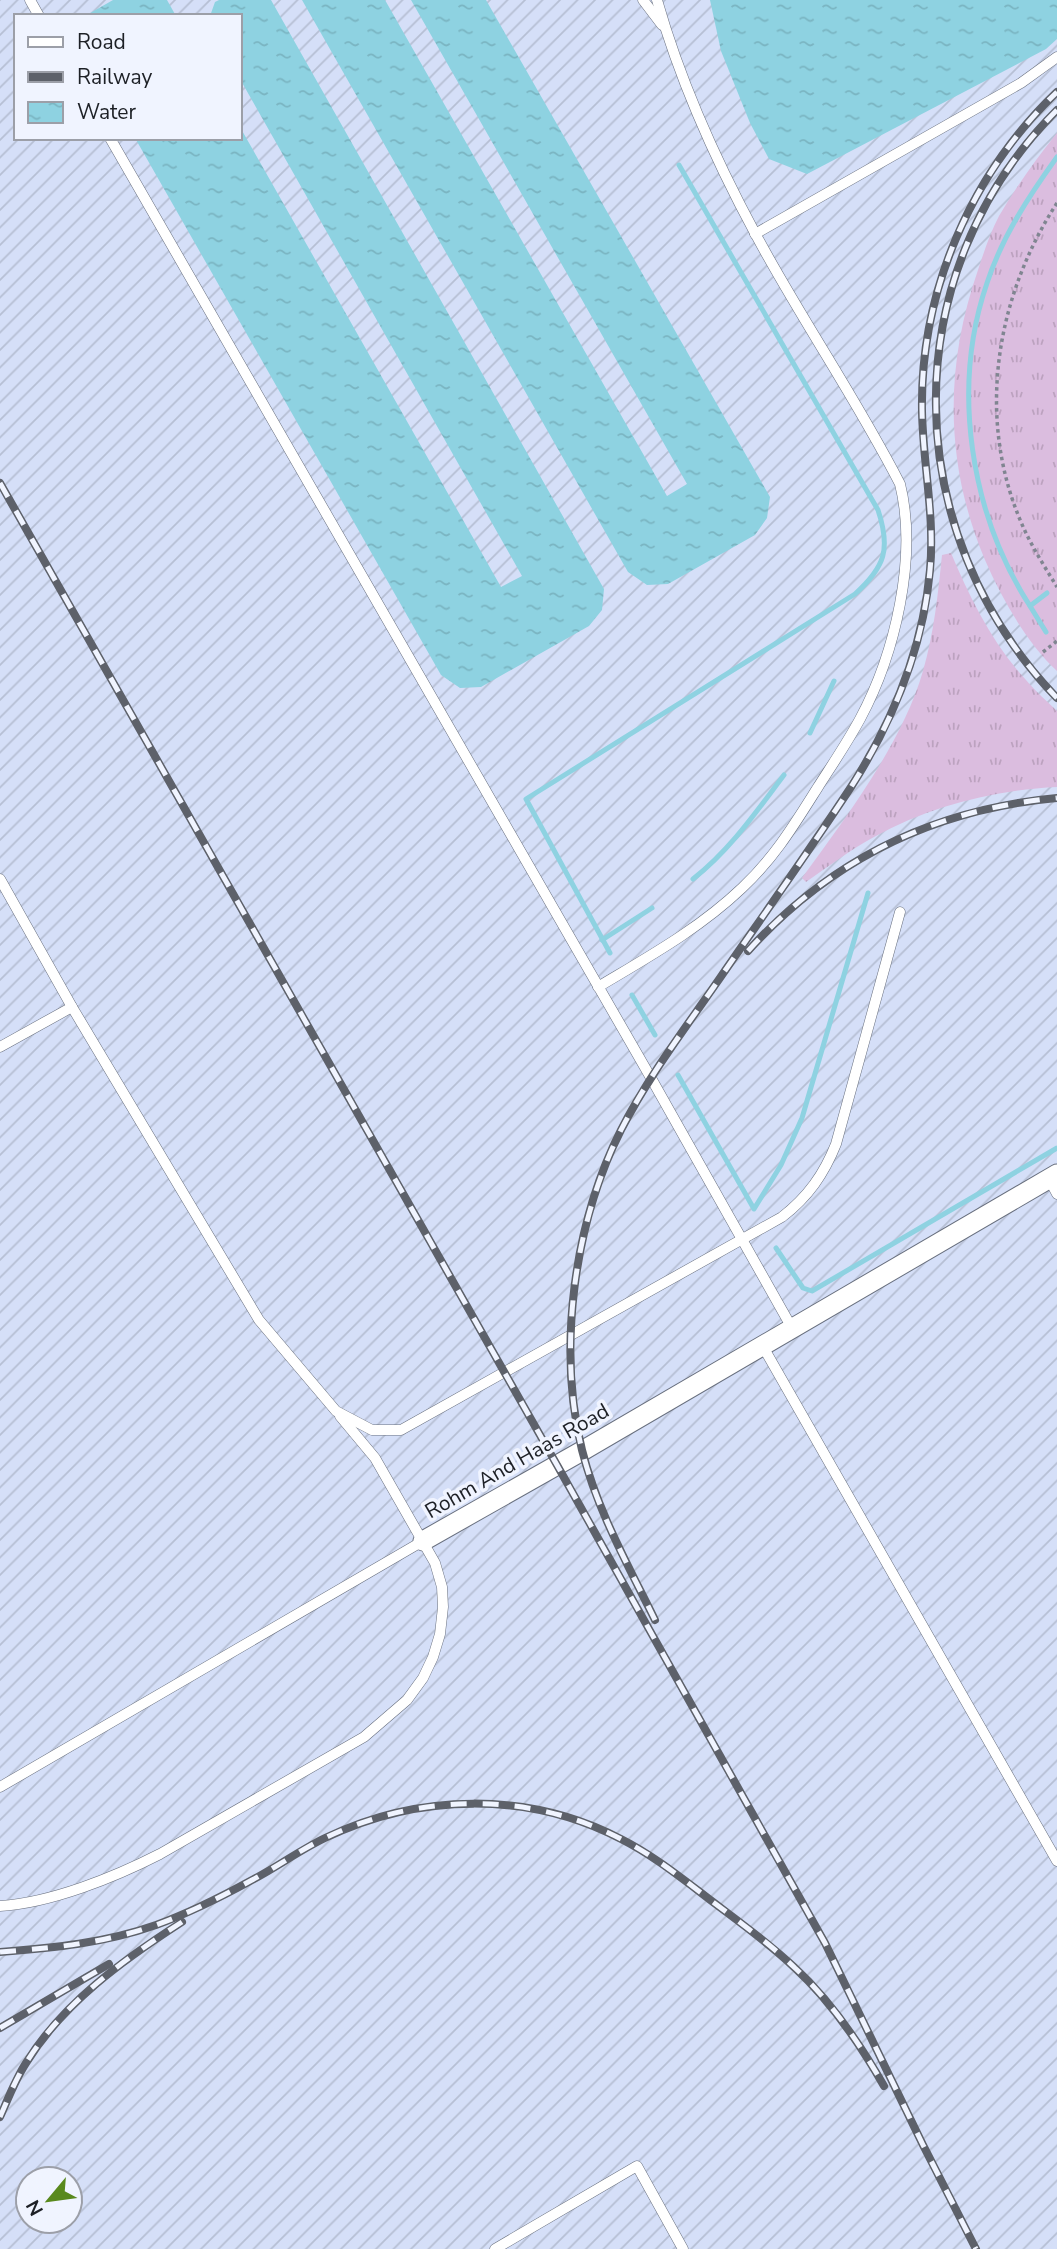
<svg xmlns="http://www.w3.org/2000/svg" width="1057" height="2249" font-family="'Nunito Sans',sans-serif">
<style>
.industrial{fill:url(#industrial-furrows);fill-rule:evenodd}
.grass{fill:url(#grass-tufts)}
.water{fill:url(#water-ripples)}
.lines{fill:none;stroke-linecap:round;stroke-linejoin:round}
.stream{stroke:#8ed2e1;stroke-width:5}
.service-casing{stroke:#69707f;stroke-width:11}
.minor-casing{stroke:#69707f;stroke-width:21}
.path{stroke:#808591;stroke-width:3.5;stroke-dasharray:3.5 3.5;stroke-linecap:butt}
.service{stroke:#fff;stroke-width:10}
.minor{stroke:#fff;stroke-width:19}
.rail-casing{stroke:#5d616a;stroke-width:8}
.rail{stroke:#f0f4ff;stroke-width:5;stroke-dasharray:16;stroke-linecap:butt}
.labels{text-anchor:middle;dominant-baseline:central;stroke-width:7;stroke-linejoin:round;paint-order:stroke}
.street-label{font-size:21px;fill:#1d2026;stroke:#f0f4ff}
</style>
<defs>
<pattern id="industrial-furrows" width="10" height="10" patternUnits="userSpaceOnUse" patternTransform="scale(1.75)"><rect width="10" height="10" fill="#d5dff8"/><path d="M-1 1l2-2M0 10L10 0M9 11l2-2" fill="none" stroke="#b6bfd4"/></pattern>
<pattern id="grass-tufts" width="24" height="20" patternUnits="userSpaceOnUse" patternTransform="scale(1.75)"><rect width="24" height="20" fill="#dbbddf"/><path d="M3 7l-1-3M5 7V3M7 7l1-3M15 17l-1-3M17 17v-4M19 17l1-3" fill="none" stroke="#bca2bf"/></pattern>
<pattern id="water-ripples" width="26" height="14" patternUnits="userSpaceOnUse" patternTransform="scale(1.75)"><rect width="26" height="14" fill="#8ed2e1"/><path d="M2 4q2-2 4 0t4 0M15 11q2-2 4 0t4 0" fill="none" stroke="#7ab4c1"/></pattern>
</defs>
<rect width="100%" height="100%" fill="#e0e7f8"/>
<!-- industrial -->
<path class="industrial" d="M0 0H1057V2249H0ZM16 16H240V138H16ZM28 2179H70V2221H28Z"/>
<!-- grass -->
<g class="grass">
<path d="M1057 133V671C1026 642 1002 599 985 560 945 465 944 368 978 270 984 252 990 233 999 216 1016 187 1036 159 1057 133Z"/>
<path d="M951 553C970 598 992 643 1026 680 1035 691 1047 701 1057 711V787C994 790 930 806 874 837 850 850 829 866 806 882L802 878C846 817 902 744 923 671 934 633 938 594 942 555Z"/>
</g>
<!-- water -->
<g class="water">
<path d="M113 0H167L176 16H85Z"/>
<path d="M219 0H271L604 589 602 610 589 626 481 687 460 688 441 675 135 138H240V127L501 587 522 576 240 79V16H210L215 2Z"/>
<path d="M302 0H385L667 496 687 484 411 0H486L770 497 767 518 755 535 668 584 647 585 628 572Z"/>
<path d="M710 0H1057V39L1046 49 807 174 769 159 750 123 721 51Z"/>
</g>
<g class="lines">
<!-- stream -->
<g class="stream">
<path d="M1030 606C970 513 951 388 987 283 1002 237 1029 196 1057 157"/>
<path d="M1046 632 1030 606 1047 593"/>
<path d="M810 733 834 681"/>
<path d="M693 879C730 850 756 812 784 775"/>
<path d="M602 940 652 908"/>
<path d="M610 953 526 799 855 594C885 567 891 549 878 510L679 165"/>
<path d="M632 995 655 1035"/>
<path d="M678 1075 754 1209 781 1165 802 1118 868 893"/>
<path d="M776 1248 803 1288 812 1291 1057 1148"/>
</g>
<defs>
<g id="service">
<path d="M30 0 39 16"/>
<path d="M643 0 662 25"/>
<path d="M110 138 651 1078 792 1328"/>
<path d="M755 234 1021 83 1057 57"/>
<path d="M0 879 72 1007"/>
<path d="M598 987C648 957 699 929 742 888 775 857 794 825 818 787 832 765 847 743 860 719 895 654 918 557 900 484 856 398 801 319 756 235 716 161 680 81 657 0"/>
<path d="M0 1047 72 1007 259 1320 336 1411 372 1430H401L782 1217C808 1197 824 1174 836 1144L900 912"/>
<path d="M1049 1179 1057 1194"/>
<path d="M762 1345 1057 1861"/>
<path d="M0 1787 423 1541"/>
<path d="M0 1906C51 1903 115 1877 160 1854L364 1737 407 1700 423 1678 433 1657 440 1634 443 1607 442 1587 435 1563 375 1458 340 1416"/>
<path d="M495 2249 637 2166 683 2249"/>
</g>
<path id="minor" d="M423 1541 582 1451 1057 1174"/>
</defs>
<!-- service casing -->
<use href="#service" class="service-casing"/>
<!-- minor casing -->
<use href="#minor" class="minor-casing"/>
<!-- path -->
<g class="path">
<path d="M1057 203C994 300 975 424 1025 531 1034 550 1046 569 1057 587"/>
<path d="M1043 652 1057 641"/>
</g>
<!-- service -->
<use href="#service" class="service"/>
<!-- minor -->
<use href="#minor" class="minor"/>
<defs>
<g id="rail">
<path d="M1057 110C893 274 898 533 1057 698"/>
<path d="M0 483 557 1465 825 1943 923 2145 976 2249"/>
<path d="M748 951C831 859 935 809 1057 798"/>
<path d="M655 1620C628 1565 597 1510 582 1450 557 1349 574 1223 621 1130 649 1075 687 1026 722 975 765 913 809 851 851 787 893 721 923 649 930 570 935 516 923 465 922 411 920 291 971 174 1057 92"/>
<path d="M0 1952C53 1948 105 1943 156 1925 189 1913 221 1897 252 1880 277 1867 300 1850 325 1838 418 1793 529 1791 621 1839 649 1853 675 1873 700 1892 732 1917 766 1940 795 1968 831 2001 860 2044 884 2086"/>
<path d="M0 2028 109 1964"/>
<path d="M0 2117C8 2099 15 2080 26 2063 63 2003 123 1960 182 1922"/>
</g>
</defs>
<!-- rail casing -->
<use href="#rail" class="rail-casing"/>
<!-- rail -->
<use href="#rail" class="rail"/>
</g>
<g class="labels">
<!-- street labels -->
<g class="street-label">
<text transform="translate(517 1461) rotate(-30)">Rohm And Haas Road</text>
</g>
</g>
<!-- legend -->
<rect x="14" y="14" width="228" height="126" fill="#f0f4ff" stroke="#9c9fa8" stroke-width="2"/>
<rect x="28" y="37" width="35" height="10" fill="#ffffff" stroke="#9c9fa8" stroke-width="2"/>
<text x="77" y="49" font-size="21" fill="#1d2026">Road</text>
<rect x="28" y="72" width="35" height="10" fill="#5d616a" stroke="#9c9fa8" stroke-width="2"/>
<text x="77" y="84" font-size="21" fill="#1d2026">Railway</text>
<rect x="28" y="102" width="35" height="21" fill="url(#water-ripples)" stroke="#9c9fa8" stroke-width="2"/>
<text x="77" y="119" font-size="21" fill="#1d2026">Water</text>
<!-- north arrow -->
<g transform="translate(49 2200) rotate(241)"><circle r="33" fill="#f0f4ff" stroke="#9c9fa8" stroke-width="2"/>
<path d="M0-5L12 26L0 18L-12 26Z" fill="#59891d"/>
<text y="-10" font-size="19" font-weight="bold" text-anchor="middle" fill="#1d2026">N</text>
</g>
</svg>
